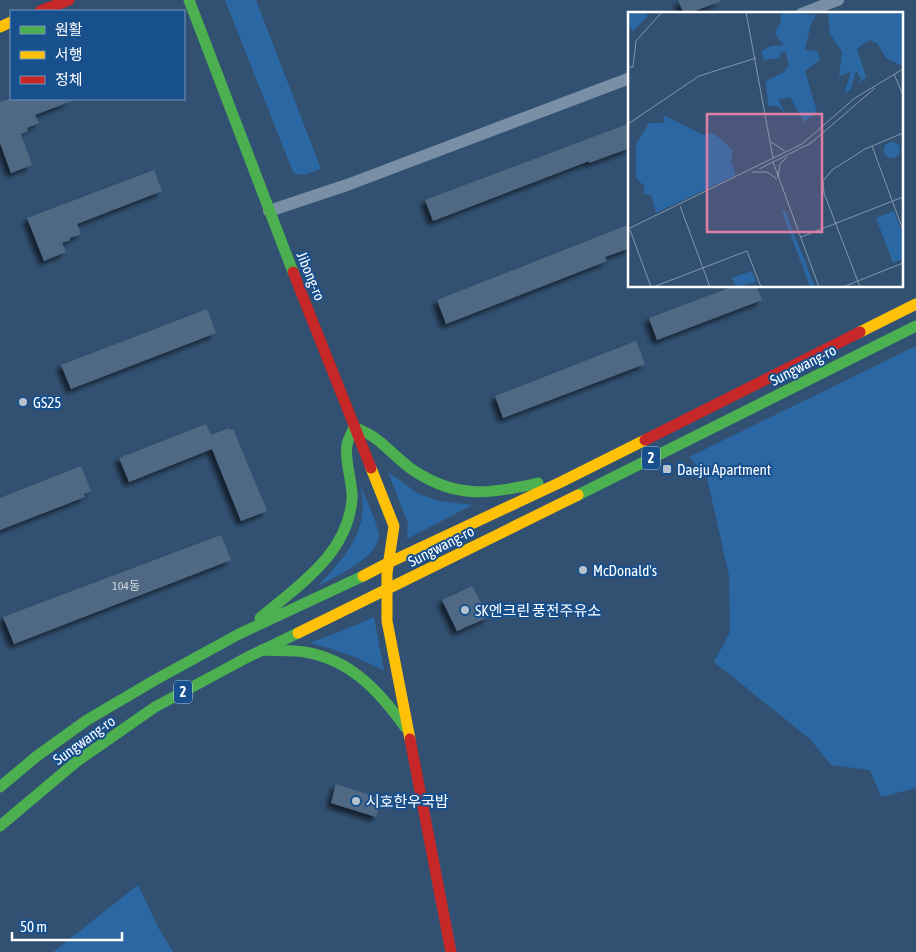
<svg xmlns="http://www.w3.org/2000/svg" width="916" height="952" font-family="'Asap Condensed','Noto Sans KR',sans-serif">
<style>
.green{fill:#2a67a3}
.building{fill:#506984;filter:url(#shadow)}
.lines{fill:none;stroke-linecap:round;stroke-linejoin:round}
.street{stroke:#798fa6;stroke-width:12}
.fast{stroke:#4caf50;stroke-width:11}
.slow{stroke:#ffc107;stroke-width:11}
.jam{stroke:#c62828;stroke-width:11}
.poi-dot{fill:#b7c2ce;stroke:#17508d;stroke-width:2}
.labels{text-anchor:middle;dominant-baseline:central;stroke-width:4;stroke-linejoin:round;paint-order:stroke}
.number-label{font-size:12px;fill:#d3dae0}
.shield{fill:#17508d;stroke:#b9cadd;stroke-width:1}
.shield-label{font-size:14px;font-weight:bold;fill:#fff}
.street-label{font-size:15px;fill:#fff;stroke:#17508d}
.poi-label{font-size:15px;fill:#fff;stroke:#17508d;text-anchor:start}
.inset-road{fill:none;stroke:#8497aa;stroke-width:1}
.view{fill:#dd80a5;fill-opacity:0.15;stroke:#dd80a5;stroke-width:2.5}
.inset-edge{fill:none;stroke:#fff;stroke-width:2.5}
</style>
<defs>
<filter id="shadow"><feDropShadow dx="-4.5" dy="4.5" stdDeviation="2.5" flood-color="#0009"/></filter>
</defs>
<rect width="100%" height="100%" fill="#325172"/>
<!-- green -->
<g class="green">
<path d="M225 0H256L321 169C311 172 302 178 293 172Z"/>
<path d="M916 346V788L881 797 870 770 831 765 810 739 714 662 730 632 729 575 707 478 689 457Z"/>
<path d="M388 472 419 494 440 501 472 505 407 539 408 523Z"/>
<path d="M360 484C364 495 379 527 379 536 377 558 337 576 318 586 339 563 361 541 363 508 364 501 361 492 360 484Z"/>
<path d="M374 617 384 671C359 657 337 650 310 643L349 628Z"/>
<path d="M138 885 159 929 173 952H53Z"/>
</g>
<!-- building -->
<g class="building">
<path d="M678 0H720L721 1 695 11 696 14H684Z"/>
<path d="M9 99 74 100 35 115 39 123 27 128 28 131 21 134 32 165 11 173 0 143V102Z"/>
<path d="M630 123V148L589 163V161L433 221 425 200Z"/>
<path d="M154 170 162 191 77 224 81 234 70 238V240L62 243 66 252 44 261 27 218Z"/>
<path d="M630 224V248L605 257 607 261 446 324 437 300Z"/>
<path d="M734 286H756L762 300 657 340 649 318Z"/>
<path d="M207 309 216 333 71 389 61 365Z"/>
<path d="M636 341 645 364 503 418 495 396Z"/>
<path d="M206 424 211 435 229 428 230 430 233 429 267 511 241 521 212 449 129 482 119 458Z"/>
<path d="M81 466 91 491 84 494 85 497 0 530V498Z"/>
<path d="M221 535 231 560 14 644 3 617Z"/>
<path d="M472 586 489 617 457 631 442 600Z"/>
<path d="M336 784 382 799 376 817 331 803Z"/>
</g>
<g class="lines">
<!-- street -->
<g class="street">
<path d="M801 14 838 0"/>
<path d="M269 211 347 185 630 78"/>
</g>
<!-- fast -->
<g class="fast">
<path d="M189 0 293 272"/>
<path d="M578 495 916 326"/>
<path d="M260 618C298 586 348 554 352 499 353 482 344 461 347 445 348 439 352 433 354 427 361 430 368 433 375 438 389 448 401 463 416 472 458 499 492 494 538 483"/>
<path d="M262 650C276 651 291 650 305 652 351 660 379 691 405 727"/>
<path d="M0 787 37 756 87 720 155 680 239 634 363 576"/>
<path d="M0 826 76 762 155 707 246 658 298 633"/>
</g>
<!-- slow -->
<g class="slow">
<path d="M0 27 11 22"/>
<path d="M860 332 916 304"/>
<path d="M371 468 394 526 387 573V621L410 739"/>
<path d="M363 576 388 563 561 482 645 440"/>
<path d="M298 633 578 495"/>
</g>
<!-- jam -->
<g class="jam">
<path d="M40 11 69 0"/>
<path d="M293 272 371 468"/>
<path d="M645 440 860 332"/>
<path d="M410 739 451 952"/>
</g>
</g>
<!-- markers -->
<g class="poi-dot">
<circle cx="23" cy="402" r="5"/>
<rect x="662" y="464" width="10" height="10" rx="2.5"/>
<circle cx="583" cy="570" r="5"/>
<circle cx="465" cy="610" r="5"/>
<circle cx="356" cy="801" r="5"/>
</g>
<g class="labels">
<!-- number labels -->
<g class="number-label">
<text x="126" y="586">104동</text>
</g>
<!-- shield labels -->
<g class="shield">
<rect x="642" y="446.5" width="18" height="23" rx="4"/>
<rect x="174" y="680.5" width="18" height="23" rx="4"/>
</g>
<g class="shield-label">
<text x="651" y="458">2</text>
<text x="183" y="692">2</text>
</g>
<!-- street labels -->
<g class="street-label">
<text transform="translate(311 276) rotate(68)">Jibong-ro</text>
<text transform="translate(803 365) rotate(-27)">Sungwang-ro</text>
<text transform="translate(441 546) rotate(-27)">Sungwang-ro</text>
<text transform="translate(84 740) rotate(-36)">Sungwang-ro</text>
</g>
<!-- poi labels -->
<g class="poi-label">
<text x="33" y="402">GS25</text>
<text x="677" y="469">Daeju Apartment</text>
<text x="593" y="570">McDonald's</text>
<text x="475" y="610">SK엔크린 풍전주유소</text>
<text x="366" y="801">시호한우국밥</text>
</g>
</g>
<!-- overview -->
<g transform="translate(628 12)">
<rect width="275" height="275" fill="#325172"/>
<path d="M0 0H17L20 4 5 19 0 13ZM153 0 188 3 183 12 177 38 189 39 192 48 177 59 189 100 176 110 162 85 150 88 158 102 150 94H140L138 69 156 60 161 53 157 39 152 41 151 46 136 48 133 39 143 34 155 33 147 21 153 9ZM200 0H275V54L258 46 249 31 242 28 235 32 229 37 238 65 231 72 233 66 228 59 223 77 216 82 223 60 211 64 214 40 202 22ZM35 103 76 123 84 121 90 125 105 138 103 149 108 163 28 201 23 183 16 182V174L8 166V132L21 111H37ZM256 138a8 8 0 1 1 16 0a8 8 0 1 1-16 0ZM154 199H157L187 275H182ZM266 199 275 223V247L265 251 248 206ZM124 259 128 270 108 275 104 266Z" fill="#2a67a3"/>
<path class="inset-road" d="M118 0 145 146M0 55H5L8 29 34 0M266 62 275 83M0 112 71 64 128 46M143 130 157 139M244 134 275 218M145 150 191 275M131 157 183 131 247 76M124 160H139L149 167M150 165 152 152 159 145M52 194 82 275M0 217 174 132 227 86 275 57M2 218 23 275M173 225 275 185M25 275 119 239 133 275M215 275 275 251M232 275 196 181 195 169 204 158 237 137 275 121"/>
<path class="view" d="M79 102H194V220H79Z"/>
<rect width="275" height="275" class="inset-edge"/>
</g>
<!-- legend -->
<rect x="10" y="10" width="175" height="90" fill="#17508d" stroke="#7496bb"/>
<rect x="20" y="26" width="25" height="8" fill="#4caf50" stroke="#7496bb"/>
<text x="55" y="35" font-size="15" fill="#ffffff">원활</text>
<rect x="20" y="51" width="25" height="8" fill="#ffc107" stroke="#7496bb"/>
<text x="55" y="60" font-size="15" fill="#ffffff">서행</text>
<rect x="20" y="76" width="25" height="8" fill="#c62828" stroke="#7496bb"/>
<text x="55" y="85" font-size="15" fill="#ffffff">정체</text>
<!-- scale -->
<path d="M12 932v8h110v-8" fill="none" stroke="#ffffff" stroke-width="2.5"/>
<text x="20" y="932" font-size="15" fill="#ffffff" stroke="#17508d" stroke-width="4" paint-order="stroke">50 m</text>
</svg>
